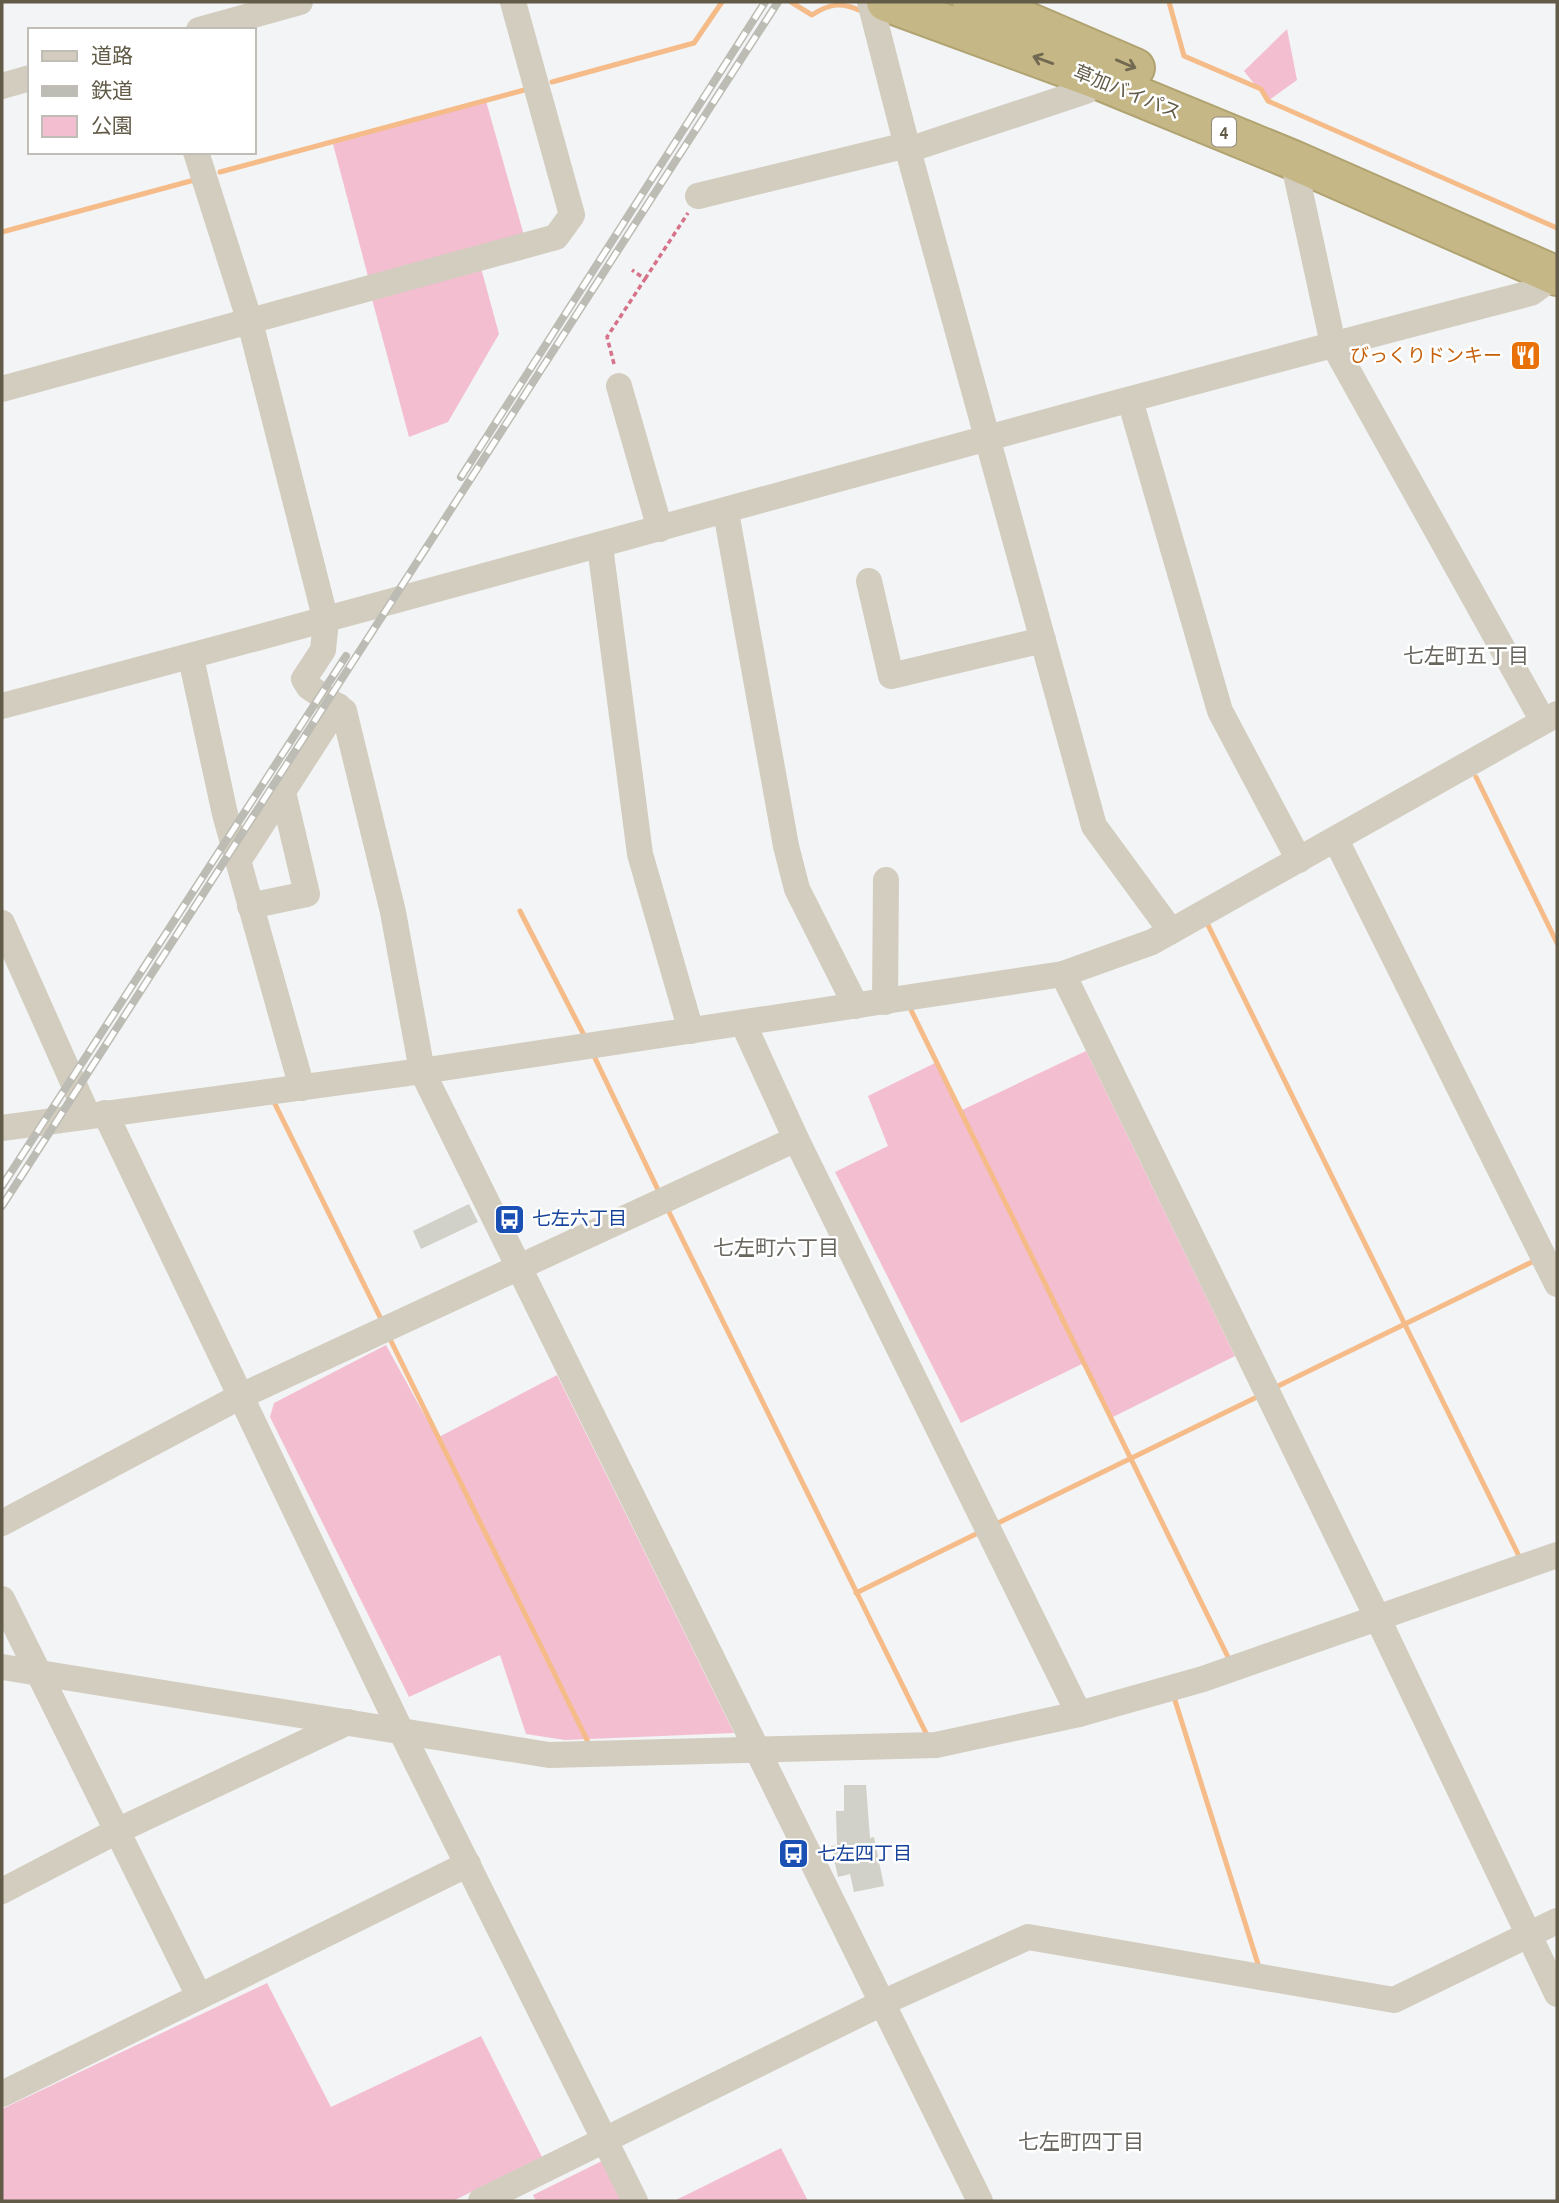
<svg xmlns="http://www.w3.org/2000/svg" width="1559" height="2203" font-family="'Alegreya Sans','Noto Sans JP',sans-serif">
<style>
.green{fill:#f4bed1}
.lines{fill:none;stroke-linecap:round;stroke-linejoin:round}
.stream{stroke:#f5bb88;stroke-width:5}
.building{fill:#d1d1c9}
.highway-casing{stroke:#b1a371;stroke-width:42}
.path{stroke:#d67289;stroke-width:3.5;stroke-dasharray:5 3.5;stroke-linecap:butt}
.minor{stroke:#d3cdbf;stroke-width:26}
.highway{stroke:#c5b786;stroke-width:38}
.rail-casing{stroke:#bdbcb4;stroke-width:8}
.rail{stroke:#fff;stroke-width:5;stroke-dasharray:16;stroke-linecap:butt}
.oneway{stroke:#716951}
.labels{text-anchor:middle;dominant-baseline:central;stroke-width:5;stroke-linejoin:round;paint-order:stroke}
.shield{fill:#fff;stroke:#918c7f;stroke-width:2}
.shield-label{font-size:18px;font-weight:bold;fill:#625b48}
.street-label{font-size:19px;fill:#625b48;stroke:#fff}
.food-label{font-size:19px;fill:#c56008;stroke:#fff;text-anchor:end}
.transit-label{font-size:19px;fill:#164399;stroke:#fff;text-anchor:start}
.neighbourhood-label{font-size:21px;fill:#68665e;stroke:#fff}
</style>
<rect width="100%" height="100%" fill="#f2f4f5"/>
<!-- green -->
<g class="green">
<path d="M1287 29 1297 80 1268 101 1244 71Z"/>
<path d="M486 101 525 239 369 280 333 144Z"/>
<path d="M481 268 499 334 448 422 409 437 372 299Z"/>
<path d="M1086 1051 1235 1356 1111 1418 1082 1364 961 1423 835 1172 888 1146 868 1096 935 1063 960 1111Z"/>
<path d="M386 1345 437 1438 557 1375 734 1733 565 1740 526 1734 500 1655 409 1697 270 1417 274 1403Z"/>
<path d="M267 1983 331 2107 481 2036 542 2157 453 2201H2V2109Z"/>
<path d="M781 2148 808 2201H674Z"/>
<path d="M606 2159 627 2201H536L533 2195Z"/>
</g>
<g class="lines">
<!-- stream -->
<g class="stream">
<path d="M791 2 812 15C830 3 842 2 861 11"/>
<path d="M1169 2 1184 56 1261 89 1268 101 1557 228"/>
<path d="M552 82 694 43 722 2"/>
<path d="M220 172 528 89"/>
<path d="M2 232 198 179"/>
<path d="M1476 777 1557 943"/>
<path d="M520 911 586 1039"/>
<path d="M1208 925 1519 1556"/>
<path d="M910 1008 1228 1657"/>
<path d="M593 1054 660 1194"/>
<path d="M274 1102 382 1321"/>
<path d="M666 1206 926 1733"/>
<path d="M389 1337 588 1742"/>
<path d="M1274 1388 1536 1260"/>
<path d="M994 1525 1259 1396"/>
<path d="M856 1593 982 1531"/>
<path d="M1173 1694 1258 1964"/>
</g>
</g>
<!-- building -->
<g class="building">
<path d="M469 1204 478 1222 421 1249 413 1231Z"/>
<path d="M844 1785H866L870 1838 874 1837 884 1886 854 1892 850 1874 838 1877 831 1846 837 1845 836 1811H844Z"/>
</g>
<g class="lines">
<defs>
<g id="highway">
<path d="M886 2 1096 79 1293 160 1557 276"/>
<path d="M972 2 1014 16 1135 68"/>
</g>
</defs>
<!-- highway casing -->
<use href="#highway" class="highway-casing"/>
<!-- path -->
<g class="path">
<path d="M645 279 688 213"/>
<path d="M614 364 607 337 645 279 632 270"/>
</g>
<!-- minor -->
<g class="minor">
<path d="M870 2 908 150 1094 826 1171 931"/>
<path d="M199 30 300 2"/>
<path d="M2 86 30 78"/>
<path d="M908 150 1086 91 1096 79"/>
<path d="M196 152 250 322 326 621 323 650 304 679 309 687 344 711 393 912 422 1071 980 2201"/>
<path d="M1293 160 1333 344 1543 721"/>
<path d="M698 196 907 145"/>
<path d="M619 386 660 529"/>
<path d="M2 389 556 237 572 215 513 2"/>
<path d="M1130 400 1220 711 1299 860"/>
<path d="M726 512 786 846 797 889 856 1006"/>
<path d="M600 546 640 854 691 1031"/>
<path d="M869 581 891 676 1043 640"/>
<path d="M191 658 225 814 302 1088"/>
<path d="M2 706C512 572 1020 425 1531 293L1556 275"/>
<path d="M1336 840 1557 1284"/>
<path d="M238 861 338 706"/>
<path d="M250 906 307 894 283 792"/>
<path d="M2 923 88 1116"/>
<path d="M1063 974 1378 1619 1557 1994"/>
<path d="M885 1002 886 880"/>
<path d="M743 1023 796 1139 1079 1714"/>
<path d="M105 1113 401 1731 635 2201"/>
<path d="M2 1128 422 1071 1063 974 1152 942 1557 714"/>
<path d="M2 1523 241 1396 796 1139"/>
<path d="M2 1599 199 1996"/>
<path d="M2 1667 549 1755 936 1745 1079 1714 1203 1679 1557 1555"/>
<path d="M2 1891 117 1831 348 1722"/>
<path d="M2 2094 468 1864"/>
<path d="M481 2201 882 2003 1028 1937 1394 2000 1557 1921"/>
</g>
<!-- highway -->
<use href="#highway" class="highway"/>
<defs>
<g id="rail">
<path d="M461 477 765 2"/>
<path d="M2 1186 346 656"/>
<path d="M2 1206 778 2"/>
</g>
</defs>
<!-- rail casing -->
<use href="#rail" class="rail-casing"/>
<!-- rail -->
<use href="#rail" class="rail"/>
</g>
<!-- one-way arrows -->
<defs><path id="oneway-shaft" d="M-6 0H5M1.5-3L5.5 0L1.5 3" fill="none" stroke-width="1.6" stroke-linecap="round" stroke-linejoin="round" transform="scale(1.75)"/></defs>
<g class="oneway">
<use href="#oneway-shaft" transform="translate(1043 60) rotate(-160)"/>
<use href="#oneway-shaft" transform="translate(1126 64) rotate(23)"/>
</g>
<!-- icons -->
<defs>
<symbol id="restaurant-square" viewBox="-11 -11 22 22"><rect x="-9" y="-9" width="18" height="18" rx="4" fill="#e8710a" stroke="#fff"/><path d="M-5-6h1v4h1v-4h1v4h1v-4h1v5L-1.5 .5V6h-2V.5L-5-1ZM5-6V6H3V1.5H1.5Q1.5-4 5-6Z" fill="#fff"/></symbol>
<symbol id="bus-square" viewBox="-11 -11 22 22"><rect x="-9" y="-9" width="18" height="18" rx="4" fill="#1a4fb4" stroke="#fff"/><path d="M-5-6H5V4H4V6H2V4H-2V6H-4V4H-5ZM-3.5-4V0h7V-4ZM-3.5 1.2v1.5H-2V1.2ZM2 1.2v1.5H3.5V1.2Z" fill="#fff"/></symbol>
</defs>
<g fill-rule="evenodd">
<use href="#restaurant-square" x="1508" y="338" width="35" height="35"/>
<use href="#bus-square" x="492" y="1202" width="35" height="35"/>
<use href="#bus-square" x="776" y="1836" width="35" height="35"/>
</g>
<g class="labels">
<!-- shield labels -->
<rect class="shield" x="1212" y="117.5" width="24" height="29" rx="5"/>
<g class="shield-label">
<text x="1224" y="132">4</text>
</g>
<!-- street labels -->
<g class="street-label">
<text transform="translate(1127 93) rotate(22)">草加バイパス</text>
</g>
<!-- food labels -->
<g class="food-label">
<text x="1502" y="356">びっくりドンキー</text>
</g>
<!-- transit labels -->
<g class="transit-label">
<text x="532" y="1219">七左六丁目</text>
<text x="817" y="1854">七左四丁目</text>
</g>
<!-- neighbourhood labels -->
<g class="neighbourhood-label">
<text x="1466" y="656">七左町五丁目</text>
<text x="776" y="1248">七左町六丁目</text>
<text x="1081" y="2142">七左町四丁目</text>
</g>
</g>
<!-- border -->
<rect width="1559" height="2203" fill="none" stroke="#625b48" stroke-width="7"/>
<!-- legend -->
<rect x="28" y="28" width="228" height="126" fill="#ffffff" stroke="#c0bdb6" stroke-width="2"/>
<rect x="42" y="51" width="35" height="10" fill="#d3cdbf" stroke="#c0bdb6" stroke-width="2"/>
<text x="91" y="63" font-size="21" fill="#625b48">道路</text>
<rect x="42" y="86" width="35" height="10" fill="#bdbcb4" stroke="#c0bdb6" stroke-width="2"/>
<text x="91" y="98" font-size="21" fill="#625b48">鉄道</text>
<rect x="42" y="116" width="35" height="21" fill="#f4bed1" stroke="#c0bdb6" stroke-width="2"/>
<text x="91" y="133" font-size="21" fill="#625b48">公園</text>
</svg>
